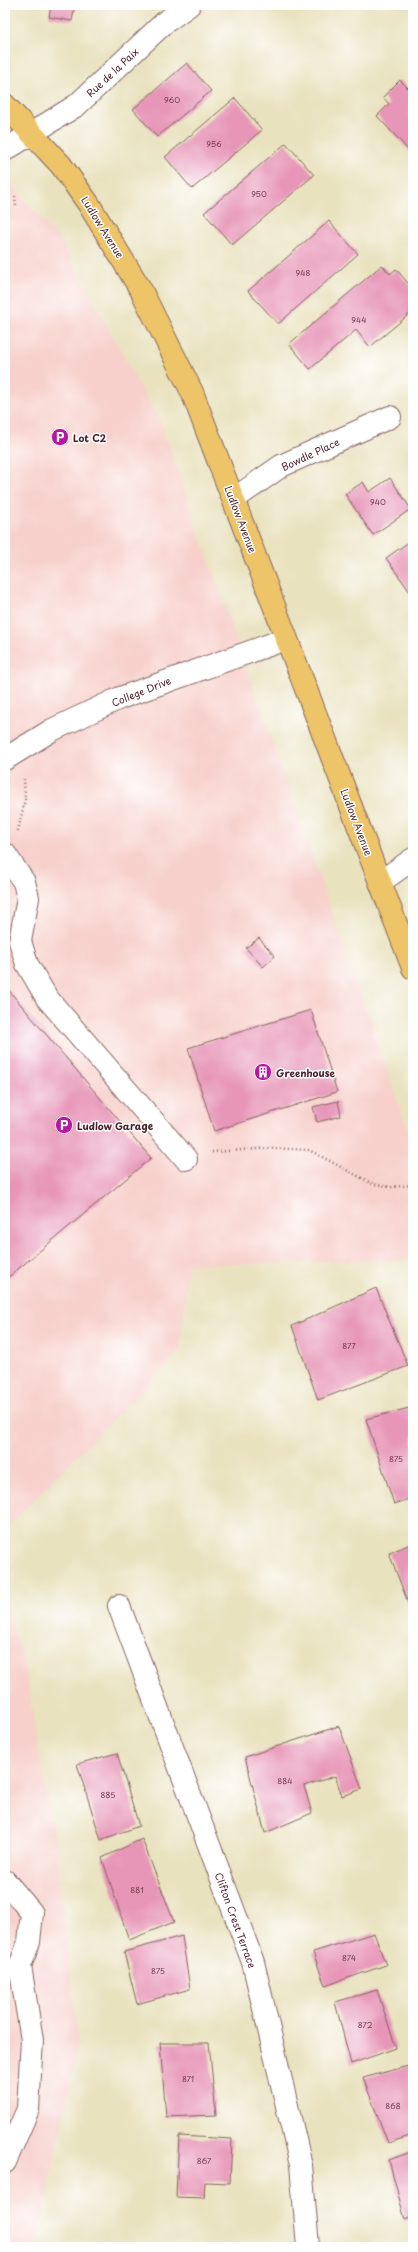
<svg xmlns="http://www.w3.org/2000/svg" width="418" height="2252" font-family="'Playpen Sans',sans-serif">
<style>
.built{fill:#f7d0cb}
.building{fill:#e796b7}
.lines{fill:none;stroke-linecap:round;stroke-linejoin:round}
.minor-casing{stroke:#82635f;stroke-width:24}
.major-casing{stroke:#82635f;stroke-width:24}
.path{stroke:#82635f;stroke-width:2.5;stroke-dasharray:1 3;stroke-linecap:butt}
.minor{stroke:#fff;stroke-width:22}
.major{stroke:#eec469;stroke-width:22}
.labels{text-anchor:middle;dominant-baseline:central;stroke-width:3;stroke-linejoin:round;paint-order:stroke}
.number-label{font-size:8px;fill:#713d4e}
.street-label{font-size:10px;fill:#4a1f2b;stroke:#fff}
.poi-label{font-size:10px;font-weight:bold;fill:#4a1f2b;stroke:#fff;text-anchor:start}
</style>
<rect width="100%" height="100%" fill="#fff"/>
<filter id="ink" filterUnits="userSpaceOnUse"><feTurbulence type="fractalNoise" baseFrequency=".025" numOctaves="2"/><feDisplacementMap in="SourceGraphic" scale="8" xChannelSelector="R" yChannelSelector="G"/><feConvolveMatrix kernelMatrix="1 2 1 2 8 2 1 2 1" color-interpolation-filters="sRGB"/></filter>
<filter id="wash" filterUnits="userSpaceOnUse"><feTurbulence type="fractalNoise" baseFrequency=".012" numOctaves="4" result="noise"/><feDisplacementMap in="SourceGraphic" scale="16" xChannelSelector="R" yChannelSelector="G"/><feGaussianBlur stdDeviation="0.9" result="paint"/><feColorMatrix in="noise" values="0 0 0 0 0 0 0 0 0 0 0 0 0 0 0 0 0 1.4 0 .05"/><feComposite in="paint" operator="in"/></filter>
<g filter="url(#wash)">
<rect width="100%" height="100%" fill="#e9e2bf"/>
<!-- built -->
<g class="built">
<path d="M5 177 60 240 161 424 413 1145V1260L188 1265 180 1351 5 1529Z"/>
<path d="M5 1600 24 1663 56 1850 78 2043 40 2233 32 2247H5Z"/>
</g>
<g id="blocks">
<!-- building -->
<g class="building">
<path d="M51 5H75L72 21 49 17Z"/>
<path d="M187 63 211 91 157 137 133 109Z"/>
<path d="M400 80 409 89 413 85V155L377 116 389 104 383 97Z"/>
<path d="M235 98 262 130 192 189 165 157Z"/>
<path d="M286 143 314 175 232 245 204 213Z"/>
<path d="M329 221 358 254 278 324 248 291Z"/>
<path d="M382 265 390 274 396 269 413 289V311L370 347 356 330 310 369 289 344Z"/>
<path d="M390 478 411 509 373 535 345 494 363 482 369 492Z"/>
<path d="M413 539V590L410 592 386 558Z"/>
<path d="M259 938 275 956 263 967 246 948Z"/>
<path d="M5 986 151 1158 5 1280Z"/>
<path d="M311 1010 337 1092 214 1131 188 1048Z"/>
<path d="M338 1101 341 1116 317 1122 313 1107Z"/>
<path d="M376 1288 408 1366 318 1400 292 1326Z"/>
<path d="M413 1407V1498L394 1504 366 1419Z"/>
<path d="M413 1543V1616L389 1553Z"/>
<path d="M339 1726 362 1789 342 1796 335 1776 304 1786 312 1813 265 1833 245 1757Z"/>
<path d="M117 1753 139 1826 101 1840 77 1764Z"/>
<path d="M142 1839 174 1922 129 1940 102 1858Z"/>
<path d="M374 1933 386 1965 325 1986 313 1952Z"/>
<path d="M182 1936 190 1989 137 2004 124 1952Z"/>
<path d="M377 1990 396 2048 351 2064 335 2002Z"/>
<path d="M160 2043H209L216 2115 166 2117Z"/>
<path d="M412 2065 413 2135 388 2143 363 2078Z"/>
<path d="M179 2136 232 2139 230 2183 205 2182 204 2198 176 2197Z"/>
<path d="M413 2151V2217L405 2220 389 2160Z"/>
</g>
</g>
</g>
<g filter="url(#ink)">
<use href="#blocks" fill-opacity="0" stroke="#82635f" stroke-width="1"/>
<g class="lines">
<defs>
<g id="minor">
<path d="M5 150 77 105 164 23 189 5"/>
<path d="M234 499 281 466 390 417"/>
<path d="M5 759 52 730 120 698 286 639"/>
<path d="M5 854 24 882 28 898 20 941 27 964 47 998 186 1159"/>
<path d="M380 882 413 859"/>
<path d="M119 1606 253 1962 301 2165 308 2247"/>
<path d="M5 1881 32 1913 29 1942 20 1966 32 2040 28 2109 5 2162"/>
</g>
<path id="major" d="M5 105 61 165 88 203 141 290 192 392 413 968"/>
</defs>
<!-- minor casing -->
<use href="#minor" class="minor-casing"/>
<!-- major casing -->
<use href="#major" class="major-casing"/>
<!-- path -->
<g class="path">
<path d="M15 196 16 206"/>
<path d="M18 831 25 799 24 779"/>
<path d="M212 1152 272 1148 309 1150 373 1184 392 1187 413 1185"/>
<path d="M5 1287 11 1282"/>
</g>
<!-- minor -->
<use href="#minor" class="minor"/>
<!-- major -->
<use href="#major" class="major"/>
</g>
</g>
<!-- icons -->
<defs>
<symbol id="parking-disc" viewBox="-11 -11 22 22"><circle r="9.5" fill="#b5179e" stroke="#fff"/><path d="M-3.5-5.5H1a3.5 3.5 0 0 1 0 7H-1V5.5H-3.5ZM-1-3.4V-.6H.8a1.4 1.4 0 0 0 0-2.8Z" fill="#fff"/></symbol>
<symbol id="building-disc" viewBox="-11 -11 22 22"><circle r="9.5" fill="#b5179e" stroke="#fff"/><path d="M-4-6H4V6H1V3H-1V6H-4ZM-2.5-4.3h1.7v1.8h-1.7ZM.8-4.3h1.7v1.8H.8ZM-2.5-1h1.7V.8h-1.7ZM.8-1h1.7V.8H.8Z" fill="#fff"/></symbol>
</defs>
<g fill-rule="evenodd">
<use href="#parking-disc" x="50" y="427" width="20" height="20"/>
<use href="#building-disc" x="253" y="1062" width="20" height="20"/>
<use href="#parking-disc" x="54" y="1115" width="20" height="20"/>
</g>
<g class="labels">
<!-- number labels -->
<g class="number-label">
<text x="172" y="100">960</text>
<text x="214" y="144">956</text>
<text x="259" y="194">950</text>
<text x="303" y="273">948</text>
<text x="359" y="320">944</text>
<text x="378" y="502">940</text>
<text x="349" y="1346">877</text>
<text x="396" y="1459">875</text>
<text x="285" y="1781">884</text>
<text x="108" y="1795">885</text>
<text x="137" y="1890">881</text>
<text x="349" y="1958">874</text>
<text x="158" y="1971">875</text>
<text x="365" y="2025">872</text>
<text x="188" y="2079">871</text>
<text x="393" y="2106">868</text>
<text x="204" y="2161">867</text>
</g>
<!-- street labels -->
<g class="street-label">
<text transform="translate(112 72) rotate(-43)">Rue de la Paix</text>
<text transform="translate(103 227) rotate(58)">Ludlow Avenue</text>
<text transform="translate(310 454) rotate(-25)">Bowdle Place</text>
<text transform="translate(241 519) rotate(69)">Ludlow Avenue</text>
<text transform="translate(141 691) rotate(-22)">College Drive</text>
<text transform="translate(357 822) rotate(69)">Ludlow Avenue</text>
<text transform="translate(236 1920) rotate(70)">Clifton Crest Terrace</text>
</g>
<!-- poi labels -->
<g class="poi-label">
<text x="73" y="437">Lot C2</text>
<text x="276" y="1072">Greenhouse</text>
<text x="77" y="1125">Ludlow Garage</text>
</g>
</g>
<!-- margin -->
<rect width="418" height="2252" fill="none" stroke="#fff" stroke-width="20"/>
</svg>
